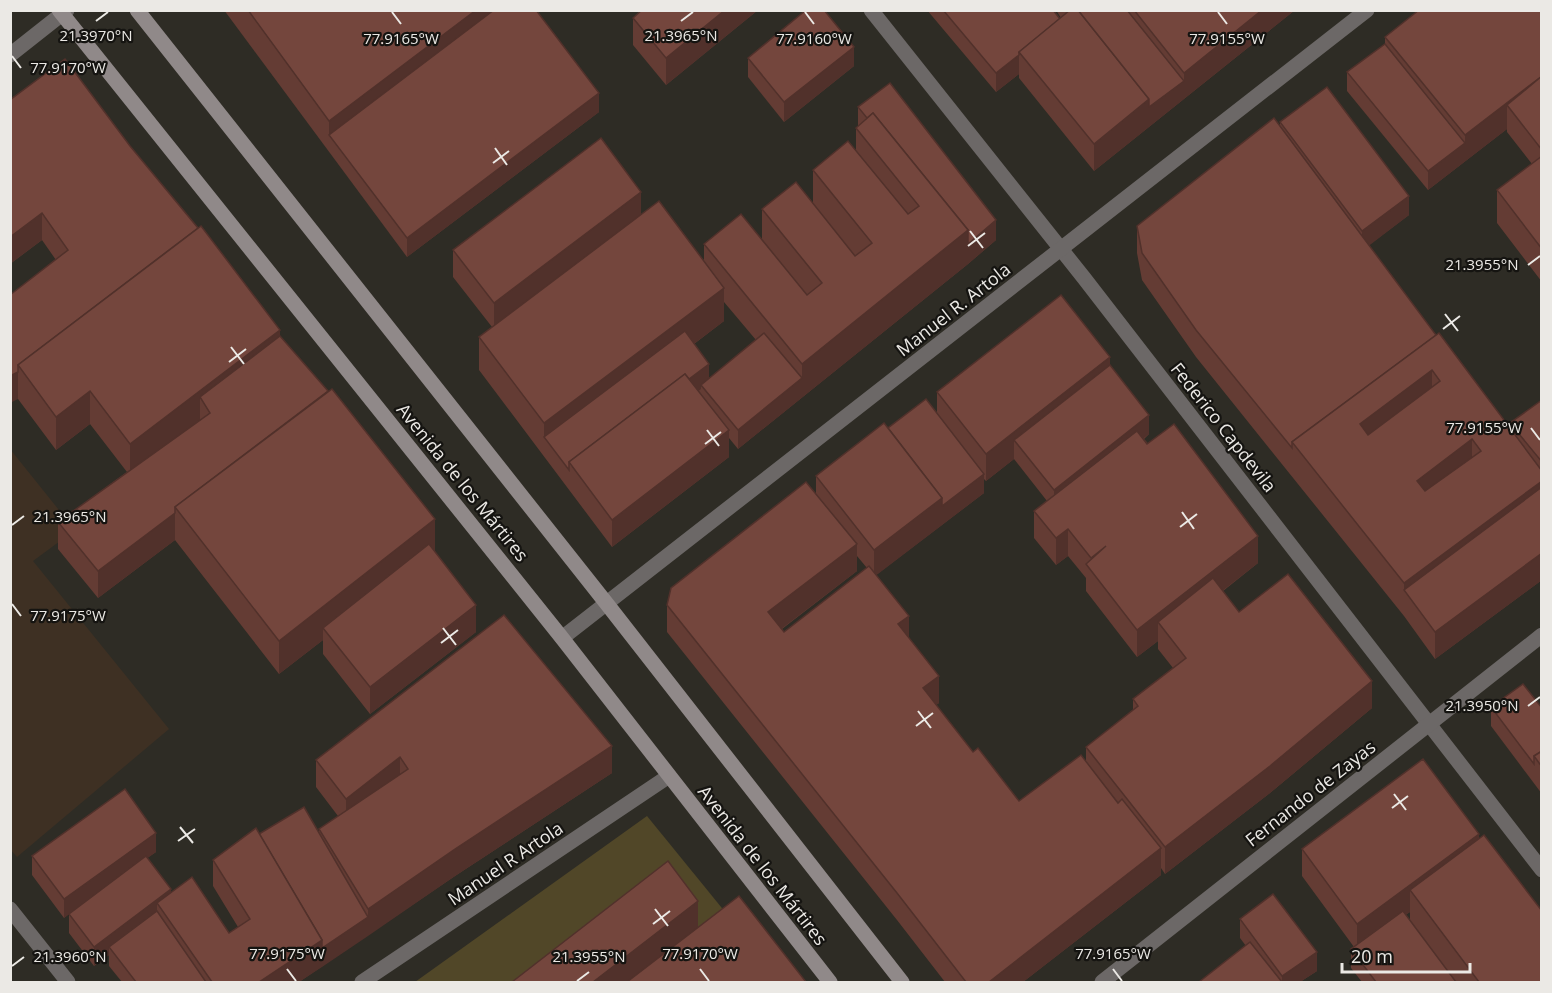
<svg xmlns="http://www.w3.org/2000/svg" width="1552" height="993" font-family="'Open Sans',sans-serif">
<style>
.industrial{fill:#3e3023}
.green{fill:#514728}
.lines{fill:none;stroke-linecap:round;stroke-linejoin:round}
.street{stroke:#6c6867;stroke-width:15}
.secondary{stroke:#908989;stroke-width:15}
.wall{fill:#643c34;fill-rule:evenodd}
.shaded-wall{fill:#51312b}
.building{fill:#74463d;stroke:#51312b;stroke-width:1.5;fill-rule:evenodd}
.ticks{fill:none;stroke:#ebe9e5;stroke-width:2}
.labels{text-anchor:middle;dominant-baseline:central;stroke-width:4.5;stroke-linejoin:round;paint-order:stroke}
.street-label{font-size:18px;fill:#ebe9e5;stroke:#151411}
.ticks-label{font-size:15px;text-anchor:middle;fill:#ebe9e5;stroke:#151411;stroke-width:4.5;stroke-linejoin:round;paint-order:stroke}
</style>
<rect width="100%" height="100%" fill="#2e2c25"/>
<!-- industrial -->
<path class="industrial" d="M10 449 75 530 33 561 169 729 17 857 10 849Z"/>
<!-- green -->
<path class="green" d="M647 816 739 929 554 982H415Z"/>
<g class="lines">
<!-- street -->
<g class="street">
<path d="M871 10 1084 278 1542 870"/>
<path d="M10 55 67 10"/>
<path d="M562 638 1367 10"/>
<path d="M10 909 68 982"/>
<path d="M362 982 669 776"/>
<path d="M1102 982 1542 635"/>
</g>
<!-- secondary -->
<g class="secondary">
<path d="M59 10 562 638 830 982"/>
<path d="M137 10 607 604 902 982"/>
</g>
</g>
<!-- wall -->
<g class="wall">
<path d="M224 10H536L599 112 407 257Z"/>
<path d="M642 10H758L666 85 633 45V18Z"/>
<path d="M927 10H1053L1060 19 1061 18 1056 10H1295L1094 171 1019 78V74L996 92Z"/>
<path d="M1542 10V282L1497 223V190L1532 164 1507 132V129L1428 190 1347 91V72L1385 44V37Z"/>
<path d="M748 58 854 66 784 122 748 77Z"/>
<path d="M10 100 130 146 280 336 435 552 476 632 370 714 323 654V640L279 674 175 540 98 598 58 549V522L127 472 90 424 56 450 18 399 10 295 56 260 42 240 10 264Z"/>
<path d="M858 107 996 240 968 264 738 449 729 438V457L612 547 479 370V337L492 327 453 277V250L641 215 704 260V244L762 241V209L813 203V170L856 150V128L858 126ZM724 302 756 340 709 378 694 344 724 321Z"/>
<path d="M1280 122 1409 215 1369 245 1436 335 1510 429V423L1542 400V580L1435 659 1404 616 1196 357 1142 280 1137 253V226L1280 126Z"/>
<path d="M1110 365 1149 434 1144 439 1258 563 1223 591 1239 612 1372 708 1270 793 1165 874 1161 868V875L1023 982H945L897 920 667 632V605L816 494V476L888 428 937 414V392ZM1014 459 1047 501 1034 511V538L1056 565 1068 556 1086 578V591L1137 657 1158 641V649L1173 668 1133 699V710L1086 747V761L1019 801 973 752 936 705 939 703 909 638 876 575 984 493V479L986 481ZM857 556 867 568 784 632 782 629 857 571Z"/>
<path d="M504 615 612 773 455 876 299 982H122L109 966V955L94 966 69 933V914L71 912 64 918 32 875V856L156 852 147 858 171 893 229 933 238 927 213 886V860L259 834H319V829L338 816 316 787V760Z"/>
<path d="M1491 707 1542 708V794L1491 726Z"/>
<path d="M1479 839 1542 982H1362L1351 968V949L1354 947 1302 876V849ZM1410 912V921L1405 915Z"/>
<path d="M1240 919 1317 971 1300 982H1199L1246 946 1240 938Z"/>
</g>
<!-- shaded-wall -->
<g class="shaded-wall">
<path d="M476 10H520L329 135V121Z"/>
<path d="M725 10H758L666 85V58Z"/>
<path d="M1262 10H1295L1094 171V144L1149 99 1184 81V73Z"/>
<path d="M854 47V66L784 122V102Z"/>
<path d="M1019 55V74L996 92V73Z"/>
<path d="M1542 76 1507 105V129L1428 190V171L1465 143V135Z"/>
<path d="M599 93V112L407 257V238Z"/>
<path d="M641 192V219L494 330V303Z"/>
<path d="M1409 196V215L1362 251V231Z"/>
<path d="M42 213V240L10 264V237Z"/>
<path d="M996 220V240L968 264 738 449V430L802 378V364L968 230Z"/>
<path d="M724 288V321L554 450 544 437V423Z"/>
<path d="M280 330V363L210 413 200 397V424L130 477V444Z"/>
<path d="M1110 357V384L1014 440V459L986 481V454Z"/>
<path d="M709 364V383L701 385V389L581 479 572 467Z"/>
<path d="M1439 366 1432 372V403L1360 457 1295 446Z"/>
<path d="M18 372V399L10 403V376Z"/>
<path d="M90 391V424L56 450V417Z"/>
<path d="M1149 415V434L1054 509V490Z"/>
<path d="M729 430V457L612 547V520Z"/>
<path d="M1472 439V473L1417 514V481Z"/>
<path d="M984 474V493L874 577V550L942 498Z"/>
<path d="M1542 481V514L1404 590V616V583Z"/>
<path d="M175 513V540L98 598V571Z"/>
<path d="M435 519V552L323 628V640L279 674V641Z"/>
<path d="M1068 529V556L1056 565V538Z"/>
<path d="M1258 536V563L1167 634 1158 622V641L1137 657V630Z"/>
<path d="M857 544V571L768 639V612Z"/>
<path d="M1542 553V580L1435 659V632Z"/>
<path d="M476 605V632L370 714V687Z"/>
<path d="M909 616V643L898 624Z"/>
<path d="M939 676V703L923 715V688Z"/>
<path d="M1372 681V708L1270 793 1165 874V847Z"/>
<path d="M612 746V773L455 876 368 936V909L455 849Z"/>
<path d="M400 757V784L346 826V799Z"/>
<path d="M156 833V852L64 918V899Z"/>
<path d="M1479 834V861L1410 890V912L1357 951V924Z"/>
<path d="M1161 848V875L1023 982H989Z"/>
<path d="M171 889V908L157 903V919L109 947V955L94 966V947Z"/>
<path d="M698 901V934L636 982H593Z"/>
<path d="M368 917V936L322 967V948Z"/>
<path d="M322 940V967L299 982H259Z"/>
<path d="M1317 952V971L1300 982H1282V976Z"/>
</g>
<!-- building -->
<g class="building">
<path d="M248 10H476L329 121Z"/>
<path d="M494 10H536L599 93 407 238 329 135Z"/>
<path d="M642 10H725L666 58 633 18Z"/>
<path d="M806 10H824L854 47 784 102 748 58Z"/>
<path d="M943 10H1053L1060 19 1019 52V55L996 73Z"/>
<path d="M1070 10H1078L1149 99 1094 144 1019 52Z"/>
<path d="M1078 10H1127L1184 81 1149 107V99Z"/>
<path d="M1134 10H1262L1184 73Z"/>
<path d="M1419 10H1542V76L1465 135 1385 37Z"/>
<path d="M1385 44 1465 143 1428 171 1347 72Z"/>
<path d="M65 59 130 146 198 228 18 365V372L10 376V295L68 250 42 213 10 237V100Z"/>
<path d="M1542 76V150L1507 105Z"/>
<path d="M890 83 996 220 968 244V230L873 113 867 118 858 107Z"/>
<path d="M1327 87 1409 196 1362 231 1280 122Z"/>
<path d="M873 113 968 230 802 364 704 244 741 214 807 295 822 283 762 209 796 182 855 256 872 243 813 170 848 141 908 214 919 206 856 128Z"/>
<path d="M1274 118 1436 335 1292 442V448L1196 330 1142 253 1137 226Z"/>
<path d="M601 138 641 192 494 303 453 250Z"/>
<path d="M1542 156V249L1497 190Z"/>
<path d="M659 201 724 288 544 423 479 337Z"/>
<path d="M201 226 280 330 130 444 90 391 56 417 18 365Z"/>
<path d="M1061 295 1110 357 986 454 937 392Z"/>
<path d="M685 331 709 364 689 379 685 374 569 462V470L544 437Z"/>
<path d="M764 333 802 378 738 430 701 385Z"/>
<path d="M1439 333 1542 471V481L1404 583 1292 442ZM1432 370 1440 381 1368 435 1360 424ZM1472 439 1481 451 1425 491 1417 481Z"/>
<path d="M280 336 328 391 175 507V513L98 571 58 522 210 413 200 397Z"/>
<path d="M1110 365 1149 415 1054 490 1014 440Z"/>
<path d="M685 374 729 430 612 520 569 462Z"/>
<path d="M332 389 435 519 279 641 175 507Z"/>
<path d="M926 399 984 474 942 506V498L888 428Z"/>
<path d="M1542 400V462L1510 423Z"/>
<path d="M884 423 942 498 874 550 816 476Z"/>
<path d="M1174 424 1258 536 1137 630 1086 564 1106 546 1091 558 1068 529 1056 538 1034 511 1137 431 1147 444Z"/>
<path d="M806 482 857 544 768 612 784 632 869 566 909 616 898 624 939 676 923 688 973 752 978 748 1019 801 1081 755 1118 803 1122 799 1161 848 989 982H966L897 893 667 605 671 588Z"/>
<path d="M1542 487V553L1435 632 1404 590Z"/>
<path d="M429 544 476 605 370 687 323 628Z"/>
<path d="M1288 574 1372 681 1270 766 1165 847 1086 747 1138 706 1133 699 1186 658 1158 622 1213 578 1239 612Z"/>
<path d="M504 615 612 746 455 849 368 909 319 829 408 769 400 757 346 799 316 760Z"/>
<path d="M1523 684 1542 708V751L1534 756V764L1491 707Z"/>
<path d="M1542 751V767L1534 756Z"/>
<path d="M1423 759 1479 834 1357 924 1302 849Z"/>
<path d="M125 789 156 833 64 899 32 856Z"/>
<path d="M304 807 368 917 322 948V940L259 834Z"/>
<path d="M256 828 322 940 259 982H212L157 903 192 877 229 933 250 919 213 860Z"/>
<path d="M1484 835 1542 911V982H1479L1410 890Z"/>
<path d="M146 856 171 889 94 947 69 914Z"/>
<path d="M668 861 698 901 593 982H512Z"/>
<path d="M1273 894 1317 952 1282 976 1240 919Z"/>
<path d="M739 896 806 982H627Z"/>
<path d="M157 911 206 982H136L109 947Z"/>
<path d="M1403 911 1456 982H1376L1351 949Z"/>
<path d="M1250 942 1282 982H1199Z"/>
</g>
<!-- ticks -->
<path class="ticks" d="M392 12 401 24M805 12 814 24M1218 12 1227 24M96 21 108 12M681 21 693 12M12 56 21 68M495 148 507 165M493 163 509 151M970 231 983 248M968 246 985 233M1528 265 1540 256M1445 314 1458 331M1443 329 1460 316M231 347 244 364M229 362 246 349M1531 428 1540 440M707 430 719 446M705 444 721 432M1182 512 1194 529M12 525 24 516M1180 527 1197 514M12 604 21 616M443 628 456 645M441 643 458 630M1528 706 1540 697M918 711 931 728M916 726 933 713M1394 794 1406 810M1392 808 1408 796M180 827 193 843M178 841 195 829M655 909 668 926M653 924 670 911M12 966 24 957M287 969 296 981M700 969 709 981M1113 969 1122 981M577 981 589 972"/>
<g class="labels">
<!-- street labels -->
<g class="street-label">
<text transform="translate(953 309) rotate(-38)">Manuel R. Artola</text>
<text transform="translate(1224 427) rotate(52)">Federico Capdevila</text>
<text transform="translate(463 482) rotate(51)">Avenida de los Mártires</text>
<text transform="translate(1310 793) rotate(-38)">Fernando de Zayas</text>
<text transform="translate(505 863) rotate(-34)">Manuel R Artola</text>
<text transform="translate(763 865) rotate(52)">Avenida de los Mártires</text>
</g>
</g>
<g class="ticks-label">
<text x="96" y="41">21.3970°N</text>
<text x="681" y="41">21.3965°N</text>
<text x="401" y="44">77.9165°W</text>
<text x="814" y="44">77.9160°W</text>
<text x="1227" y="44">77.9155°W</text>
<text x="68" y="73">77.9170°W</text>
<text x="1482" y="270">21.3955°N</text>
<text x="1484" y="433">77.9155°W</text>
<text x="70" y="522">21.3965°N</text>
<text x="68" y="621">77.9175°W</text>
<text x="1482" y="711">21.3950°N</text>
<text x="287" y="959">77.9175°W</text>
<text x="700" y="959">77.9170°W</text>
<text x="1113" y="959">77.9165°W</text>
<text x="589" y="962">21.3955°N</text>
<text x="70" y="962">21.3960°N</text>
</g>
<!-- border -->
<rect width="1552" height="993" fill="none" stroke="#ebe9e5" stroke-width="24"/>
<!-- scale -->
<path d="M1342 963v9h128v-9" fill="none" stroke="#ebe9e5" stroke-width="3"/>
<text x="1351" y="963" font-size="18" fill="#ebe9e5" stroke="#151411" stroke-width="4.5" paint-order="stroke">20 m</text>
</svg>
